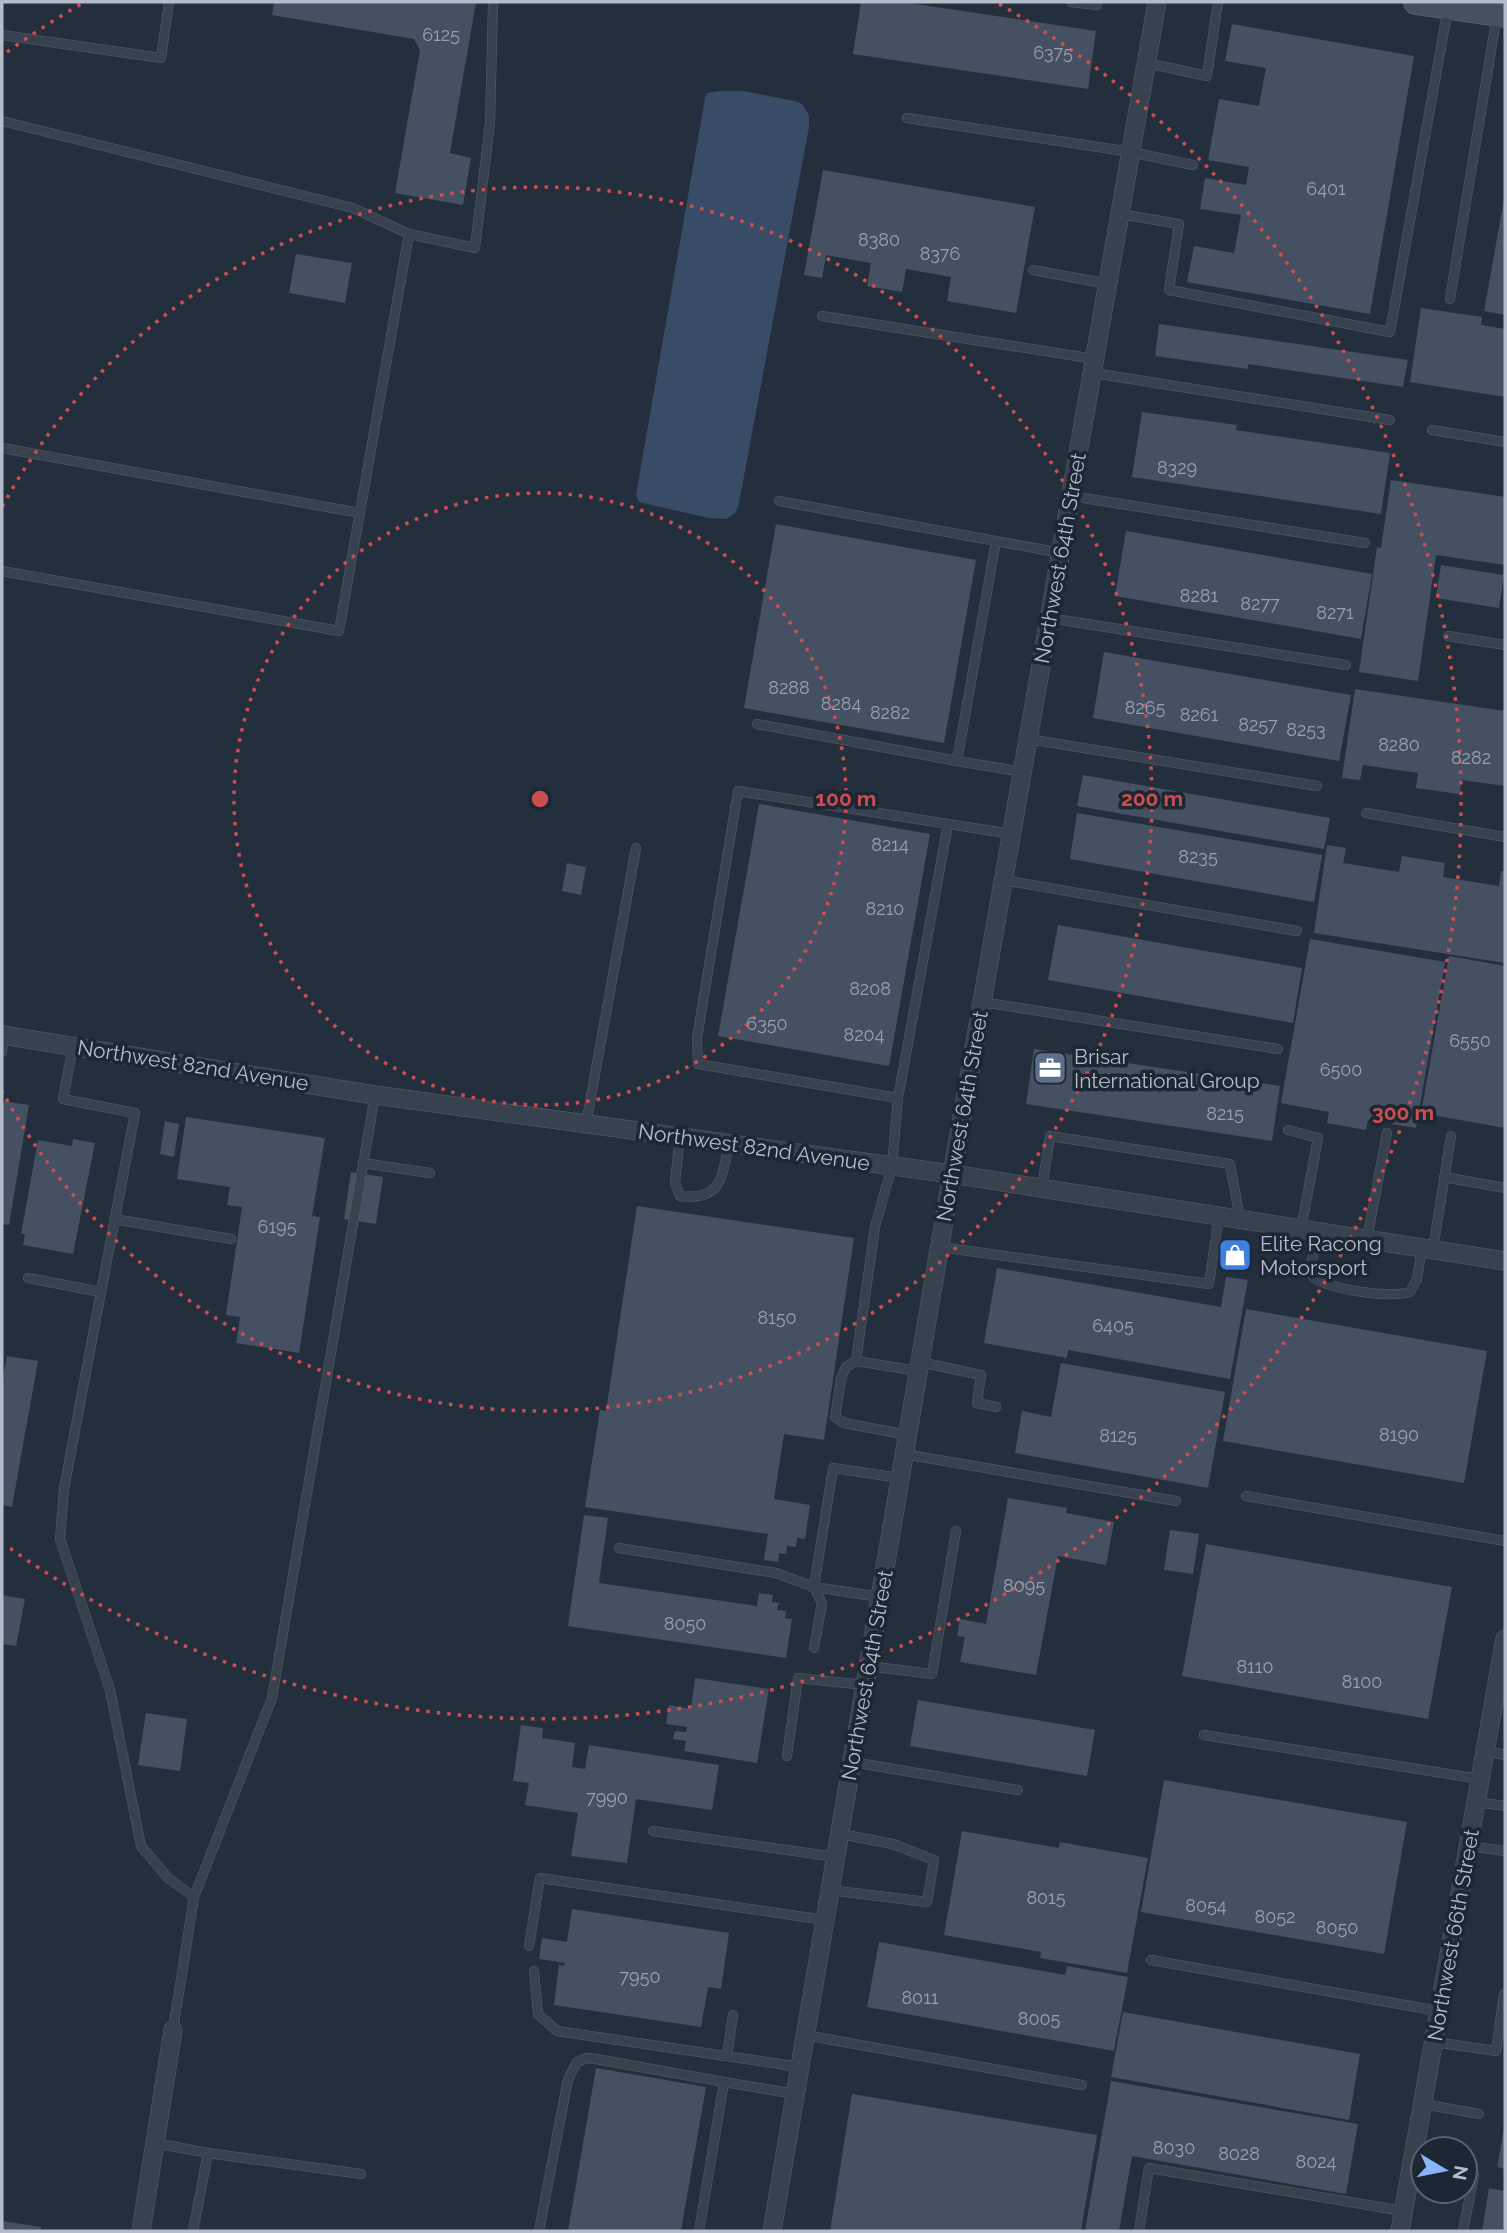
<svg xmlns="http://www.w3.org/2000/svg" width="1507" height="2233" font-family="Raleway,sans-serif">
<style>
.water{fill:#394c67}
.building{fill:#455162}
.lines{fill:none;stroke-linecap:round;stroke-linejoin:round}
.lane-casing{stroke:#565f6c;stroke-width:10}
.street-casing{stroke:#565f6c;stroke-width:19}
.secondary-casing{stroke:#565f6c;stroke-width:26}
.lane{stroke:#38414e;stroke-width:9}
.street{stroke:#38414e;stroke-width:18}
.secondary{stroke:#465061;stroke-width:24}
.ring{fill:none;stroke:#ce4d50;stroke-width:3.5;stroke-dasharray:3.5 7}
.labels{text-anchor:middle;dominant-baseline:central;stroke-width:7;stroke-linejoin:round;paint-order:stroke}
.number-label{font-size:18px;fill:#98a1af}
.street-label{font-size:21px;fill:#b4bcc9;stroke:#1d2633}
.poi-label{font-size:21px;fill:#b4bcc9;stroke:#1d2633;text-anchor:start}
.centre{fill:#ce4d50;stroke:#1d2633;stroke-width:3.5}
.ring-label{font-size:21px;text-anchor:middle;font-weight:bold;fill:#ce4d50;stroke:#1d2633;stroke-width:7;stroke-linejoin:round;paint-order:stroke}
</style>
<rect width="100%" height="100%" fill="#242f3e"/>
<!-- water -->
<path class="water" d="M719 91H743L795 101 802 104 809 115V127L739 503 736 512 727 519 709 518 639 502 636 495 705 98 707 93Z"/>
<!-- building -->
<g class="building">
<path d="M274 2H476L450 153 471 158 463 205 395 193 420 50 414 39 272 15Z"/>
<path d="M861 2H902L1096 31 1088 89 853 54Z"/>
<path d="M1232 24 1414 56 1370 314 1187 282 1194 246 1234 253 1241 215 1200 209 1205 178 1246 185 1249 167 1208 160 1219 99 1259 106 1266 68 1225 61Z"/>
<path d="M823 170 1035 207 1016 313 947 301 951 277 906 269 902 292 867 286 871 263 826 255 822 278 804 275Z"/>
<path d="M1504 199H1505V315L1484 311Z"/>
<path d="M296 254 352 263 345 303 289 293Z"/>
<path d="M1421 308 1482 317 1481 325 1505 329V397L1410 382Z"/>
<path d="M1159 324 1408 360 1403 387 1248 364V369L1155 356Z"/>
<path d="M1142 412 1237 425 1236 430 1390 453 1381 514 1132 477Z"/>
<path d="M1391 480 1505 497V565L1436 555 1418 681 1359 672 1377 547 1381 548Z"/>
<path d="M776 524 976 560 944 743 744 708Z"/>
<path d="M1126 531 1372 574 1361 639 1115 596Z"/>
<path d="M1441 565 1504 575 1499 608 1436 598Z"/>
<path d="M1104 652 1351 695 1339 761 1093 718Z"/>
<path d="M1355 689 1505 711V786L1462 780 1459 794 1416 788 1418 773 1363 765 1360 780 1342 778Z"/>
<path d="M1083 775 1330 818 1324 849 1077 806Z"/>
<path d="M759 804 930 834 889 1066 718 1036Z"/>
<path d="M1077 813 1322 855 1314 902 1070 859Z"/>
<path d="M1327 845 1346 848 1343 863 1399 872 1402 856 1445 863 1443 877 1499 886 1501 871H1505V963L1314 933Z"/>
<path d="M567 863 586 867 581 895 562 891Z"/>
<path d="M1058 925 1302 968 1293 1023 1048 980Z"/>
<path d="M1310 939 1445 962 1416 1128 1368 1120 1366 1130 1327 1123 1329 1112 1281 1103Z"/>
<path d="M1449 956 1505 966V1128L1421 1113Z"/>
<path d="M1034 1049 1280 1086 1272 1141 1026 1104Z"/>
<path d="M2 1101 29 1105 9 1225 2 1224Z"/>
<path d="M186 1117 325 1138 312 1216 320 1217 299 1353 236 1343 240 1317 226 1315 242 1207 227 1205 230 1187 177 1179Z"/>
<path d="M165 1121 179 1124 174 1157 160 1154Z"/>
<path d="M73 1139 95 1143 73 1254 23 1245 25 1234H21L38 1140 72 1146Z"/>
<path d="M351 1172 383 1177 376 1224 344 1219Z"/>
<path d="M637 1206 854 1238 824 1440 784 1434 774 1499 810 1505 805 1539 797 1538 796 1547 787 1546 786 1554 779 1553 778 1562 764 1560 768 1534 585 1507 600 1410 606 1411Z"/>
<path d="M997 1268 1221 1307 1226 1277 1248 1280 1230 1379 1068 1350 1067 1358 984 1343Z"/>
<path d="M1246 1309 1487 1351 1464 1483 1223 1441Z"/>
<path d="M7 1356 38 1361 12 1507 2 1505V1384Z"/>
<path d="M1061 1363 1225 1392 1208 1488 1015 1453 1022 1411 1051 1417Z"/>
<path d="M1008 1498 1067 1508 1066 1513 1114 1522 1106 1565 1058 1556 1036 1675 960 1662 965 1637 957 1636 960 1619 986 1624Z"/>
<path d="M584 1515 608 1518 599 1583 757 1606 759 1593 773 1595 772 1602 779 1603 777 1610 786 1611 785 1618 792 1619 786 1658 568 1626Z"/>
<path d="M1170 1530 1199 1534 1193 1574 1164 1570Z"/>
<path d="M1206 1544 1452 1587 1428 1719 1182 1676Z"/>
<path d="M2 1595 25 1599 16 1646 2 1644Z"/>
<path d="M695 1678 769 1689 757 1763 684 1751 686 1741 673 1739 675 1731 686 1732 687 1727 666 1724 669 1705 691 1709Z"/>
<path d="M918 1700 1095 1730 1087 1776 910 1746Z"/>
<path d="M146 1713 187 1719 180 1771 138 1765Z"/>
<path d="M521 1725 543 1728 542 1738 575 1743 572 1767 585 1769 589 1745 719 1765 712 1810 636 1799 627 1863 571 1856 578 1813 525 1805 529 1783 513 1781Z"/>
<path d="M1164 1780 1407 1822 1384 1954 1141 1912Z"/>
<path d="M962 1831 1059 1848 1060 1842 1148 1858 1127 1973 1040 1958 1041 1952 944 1935Z"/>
<path d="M572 1909 729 1933 721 1989 708 1987 701 2027 554 2005 559 1965 564 1966 565 1963 539 1959 542 1938 567 1942Z"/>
<path d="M879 1942 1065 1975 1067 1966 1128 1977 1114 2051 867 2007Z"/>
<path d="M1123 2012 1360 2054 1349 2120 1111 2077Z"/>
<path d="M596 2068 706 2087 681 2231H568Z"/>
<path d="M1111 2081 1358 2124 1346 2194 1132 2156 1119 2231H1085Z"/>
<path d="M852 2094 1097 2135 1081 2231H830Z"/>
<path d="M1504 2129H1505V2169L1497 2167Z"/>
<path d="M1489 2188 1505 2191V2231H1482Z"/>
<path d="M2 2221 41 2227V2231H2Z"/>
</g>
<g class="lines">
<defs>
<g id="lane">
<path d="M1071 2 1097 5"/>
<path d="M2 35 161 58 169 2"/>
<path d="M1147 63 1207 76 1218 2"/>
<path d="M907 118 1131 152 1193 165"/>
<path d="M2 121 353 208 409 234 475 248 490 123 493 2"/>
<path d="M1120 214 1179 224 1169 290 1390 332 1448 8"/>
<path d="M1033 270 1108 284"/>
<path d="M1450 299 1497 15"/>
<path d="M822 316 1095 359"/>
<path d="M1093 373 1390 420"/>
<path d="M1432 430 1505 442"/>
<path d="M2 448 360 513"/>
<path d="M1071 496 1365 543"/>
<path d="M779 501 1061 553"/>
<path d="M996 541 957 761 1023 772"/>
<path d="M2 571 339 631 409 234"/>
<path d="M1049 618 1346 665"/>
<path d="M1448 636 1505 645"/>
<path d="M757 724 957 761"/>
<path d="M1028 739 1317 786"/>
<path d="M1366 813 1505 837"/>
<path d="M1003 880 1297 931"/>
<path d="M982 1002 1278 1049"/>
<path d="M2 1052 4 1035"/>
<path d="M898 1098 948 824"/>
<path d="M586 1124 636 848"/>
<path d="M1288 1130 1318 1138 1301 1229"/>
<path d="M680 1136 675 1183 680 1196C722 1201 722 1177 729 1143"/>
<path d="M363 1163 430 1173"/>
<path d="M1444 1177 1505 1188"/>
<path d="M1042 1188 1050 1136 1230 1164 1240 1219"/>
<path d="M114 1219 231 1239"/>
<path d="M1318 1231 1311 1265 1313 1277C1331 1290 1388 1298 1410 1292L1417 1279 1422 1248"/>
<path d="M1367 1239 1387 1133"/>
<path d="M940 1247 1209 1284 1219 1216"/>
<path d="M1433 1249 1451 1136"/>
<path d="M28 1278 101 1292 135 1113 63 1099 73 1046"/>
<path d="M101 1292 64 1489 60 1539 110 1690 141 1846 168 1878 194 1897"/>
<path d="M856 1361 846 1367 841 1379 835 1417 844 1423 908 1435"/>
<path d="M920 1362 981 1375 977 1403 996 1407"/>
<path d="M918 1371 856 1361 875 1227 892 1166 898 1098 698 1064 697 1038 738 791 1012 834"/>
<path d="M904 1454 1176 1501"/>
<path d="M1246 1496 1505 1541"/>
<path d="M619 1548 776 1573 814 1587 822 1603 814 1648"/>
<path d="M880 1597 814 1587 833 1468 900 1478"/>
<path d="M868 1666 932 1674 956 1531"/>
<path d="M1204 1735 1480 1779"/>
<path d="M1486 1751 1505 1755"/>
<path d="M787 1756 798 1678 865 1685"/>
<path d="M852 1762 1018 1790"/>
<path d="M1476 1802 1505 1806"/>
<path d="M653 1831 836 1857"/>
<path d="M1468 1846 1505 1851"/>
<path d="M830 1890 927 1902 934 1860 893 1844 840 1834"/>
<path d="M529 1946 540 1878 825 1920"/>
<path d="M1151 1960 1439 2011"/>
<path d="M534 1971 538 2014 557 2031 800 2067"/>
<path d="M173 2030 194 1897 272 1698 375 1095"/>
<path d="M805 2035 1082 2085"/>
<path d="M1434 2042 1496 2051 1504 1994"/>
<path d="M727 2056 733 2015"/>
<path d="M1423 2104 1479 2114"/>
<path d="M155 2143 208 2153 193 2231"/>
<path d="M208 2153 361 2174"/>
<path d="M539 2231 568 2079 577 2062 587 2058 596 2059 724 2082"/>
<path d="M699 2231 724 2082 795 2094"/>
<path d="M1139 2231 1149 2168 1403 2211"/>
<path d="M1463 2231 1474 2175 1465 2173"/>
</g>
<g id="street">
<path d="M2 1035 375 1095 952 1174 1505 1261"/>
<path d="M141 2231 173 2030"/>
<path d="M772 2231 952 1174 1157 2"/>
<path d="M1400 2231 1505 1639"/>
</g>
<path id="secondary" d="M1416 2 1505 15"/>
</defs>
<!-- lane casing -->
<use href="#lane" class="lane-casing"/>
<!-- street casing -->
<use href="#street" class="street-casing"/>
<!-- secondary casing -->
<use href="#secondary" class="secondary-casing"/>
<!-- lane -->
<use href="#lane" class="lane"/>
<!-- street -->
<use href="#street" class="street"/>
<!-- secondary -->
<use href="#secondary" class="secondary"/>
</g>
<!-- distance rings -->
<g class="ring">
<circle cx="540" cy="799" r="306"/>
<path d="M2 507A612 612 0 1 1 2 1091"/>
<path d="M7 52A918 918 0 0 1 81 4M999 4A918 918 0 1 1 7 1546"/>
</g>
<!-- icons -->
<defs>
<symbol id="office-square" viewBox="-11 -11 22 22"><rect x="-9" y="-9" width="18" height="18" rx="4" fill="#5c6f8a" stroke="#1d2633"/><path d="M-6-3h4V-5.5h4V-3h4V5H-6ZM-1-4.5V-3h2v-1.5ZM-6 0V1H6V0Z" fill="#fff"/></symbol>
<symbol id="shop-square" viewBox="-11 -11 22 22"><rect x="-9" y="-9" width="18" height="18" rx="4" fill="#3f7fe0" stroke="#1d2633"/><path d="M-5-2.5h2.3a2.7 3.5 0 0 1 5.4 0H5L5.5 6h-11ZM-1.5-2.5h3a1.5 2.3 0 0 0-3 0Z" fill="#fff"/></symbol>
</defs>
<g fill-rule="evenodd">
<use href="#office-square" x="1031" y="1049" width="38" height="38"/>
<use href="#shop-square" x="1216" y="1236" width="38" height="38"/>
</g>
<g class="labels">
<!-- number labels -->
<g class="number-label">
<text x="441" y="34">6125</text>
<text x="1053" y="52">6375</text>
<text x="1326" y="188">6401</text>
<text x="879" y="239">8380</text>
<text x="940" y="253">8376</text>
<text x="1177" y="467">8329</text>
<text x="1199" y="595">8281</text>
<text x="1260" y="603">8277</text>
<text x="1335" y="612">8271</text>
<text x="789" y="687">8288</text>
<text x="841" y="703">8284</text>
<text x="1145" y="707">8265</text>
<text x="890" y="712">8282</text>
<text x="1199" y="714">8261</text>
<text x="1258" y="724">8257</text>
<text x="1306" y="729">8253</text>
<text x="1399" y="744">8280</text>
<text x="1471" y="757">8282</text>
<text x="890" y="844">8214</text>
<text x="1198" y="856">8235</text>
<text x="885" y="908">8210</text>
<text x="870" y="988">8208</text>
<text x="767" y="1023">6350</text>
<text x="864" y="1034">8204</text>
<text x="1470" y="1040">6550</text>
<text x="1341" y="1069">6500</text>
<text x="1225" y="1113">8215</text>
<text x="277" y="1226">6195</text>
<text x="777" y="1317">8150</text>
<text x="1113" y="1325">6405</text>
<text x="1399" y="1434">8190</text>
<text x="1118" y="1435">8125</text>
<text x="1024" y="1585">8095</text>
<text x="685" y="1623">8050</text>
<text x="1255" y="1666">8110</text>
<text x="1362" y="1681">8100</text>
<text x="607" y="1797">7990</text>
<text x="1046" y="1897">8015</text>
<text x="1206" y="1905">8054</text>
<text x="1275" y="1916">8052</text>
<text x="1337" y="1927">8050</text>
<text x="640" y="1976">7950</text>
<text x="920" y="1997">8011</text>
<text x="1039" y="2018">8005</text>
<text x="1174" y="2147">8030</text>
<text x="1239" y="2153">8028</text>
<text x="1316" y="2161">8024</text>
</g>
<!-- street labels -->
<g class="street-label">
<text transform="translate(1060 558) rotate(-80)">Northwest 64th Street</text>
<text transform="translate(193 1065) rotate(9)">Northwest 82nd Avenue</text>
<text transform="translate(962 1116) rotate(-80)">Northwest 64th Street</text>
<text transform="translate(754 1147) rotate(8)">Northwest 82nd Avenue</text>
<text transform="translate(867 1675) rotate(-80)">Northwest 64th Street</text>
<text transform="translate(1453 1935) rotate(-80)">Northwest 66th Street</text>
</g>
<!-- poi labels -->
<g class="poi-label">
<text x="1074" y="1056">Brisar<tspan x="1074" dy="24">International Group</tspan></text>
<text x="1260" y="1243">Elite Racong<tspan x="1260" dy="24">Motorsport</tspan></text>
</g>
</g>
<circle cx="540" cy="799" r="10" class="centre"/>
<g class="ring-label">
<text x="846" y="806">100 m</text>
<text x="1152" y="806">200 m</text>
<text x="1403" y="1120">300 m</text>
</g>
<!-- border -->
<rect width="1507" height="2233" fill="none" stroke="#b4bcc9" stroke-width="7"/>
<!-- north arrow -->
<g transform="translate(1444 2170) rotate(100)"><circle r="33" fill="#1d2633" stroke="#59626f" stroke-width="2"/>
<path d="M0-5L12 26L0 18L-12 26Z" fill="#8ab4f8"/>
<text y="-10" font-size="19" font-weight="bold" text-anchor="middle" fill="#b4bcc9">N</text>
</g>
</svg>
